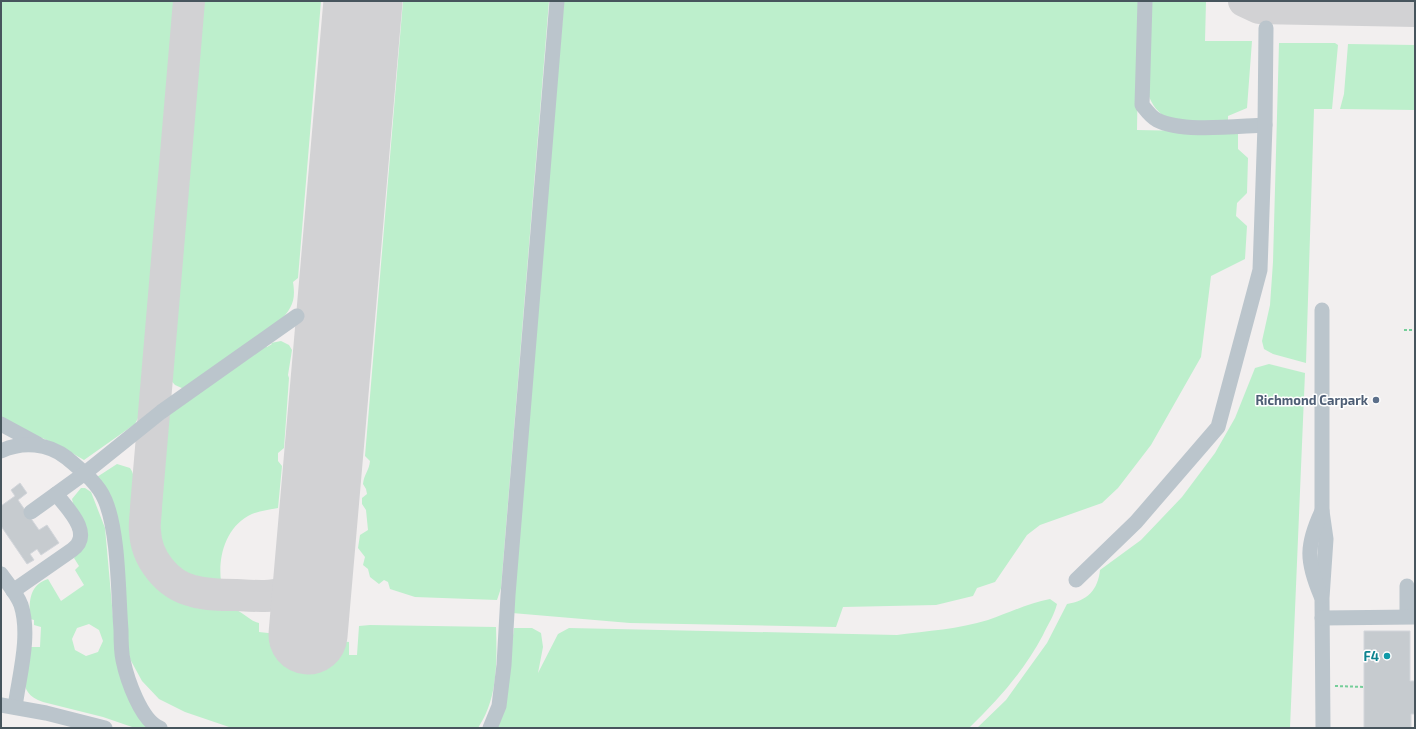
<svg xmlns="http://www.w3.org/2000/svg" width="1416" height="729" font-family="'Exo 2',sans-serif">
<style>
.green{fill:#bdefcc;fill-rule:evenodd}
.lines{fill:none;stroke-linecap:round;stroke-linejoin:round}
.taxiway{stroke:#d2d2d4;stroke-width:32}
.runway{stroke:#d2d2d4;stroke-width:79}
.building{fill:#c6cbcf;stroke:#d3d6db}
.path{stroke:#75ce99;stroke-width:2;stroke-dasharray:3 2;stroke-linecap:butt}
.minor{stroke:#bbc5cc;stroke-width:15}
.service-dot{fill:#5c6f8a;stroke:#fff;stroke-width:1.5}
.culture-dot{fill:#0f9aa8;stroke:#fff;stroke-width:1.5}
.labels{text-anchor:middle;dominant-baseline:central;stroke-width:3;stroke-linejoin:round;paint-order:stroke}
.service-label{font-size:13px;font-weight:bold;fill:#4e5e75;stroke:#fff;text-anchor:end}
.culture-label{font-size:13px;font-weight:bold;fill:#0d838f;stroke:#fff;text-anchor:end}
</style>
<rect width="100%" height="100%" fill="#f2efef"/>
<!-- green -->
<g class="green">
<path d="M1 1H174L139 416 135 424 84 460 58 445 1 420Z"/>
<path d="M199 1H321L298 278 293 282C296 301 292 308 279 322L184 389 175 385 168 377 198 10 202 9 203 4Z"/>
<path d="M403 1H549L501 588 497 600 415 597 390 589 388 582 384 580 379 584 370 577 368 569 363 565 365 557 358 548 360 535 368 530 366 510 362 504V498L367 494 366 489 363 484C364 474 369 471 370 461L365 456Z"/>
<path d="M564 1H1139L1137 130 1238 132V149L1248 158 1247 193 1237 203 1236 216 1247 226 1245 259 1211 276 1201 357 1151 445 1118 488 1102 503 1040 525 1027 535 995 582 977 588 973 596 936 605 843 607 836 627 630 623 512 613Z"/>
<path d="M1150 1H1206L1205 41H1252L1247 108 1228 116V120C1195 122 1162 132 1148 94Z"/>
<path d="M1279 43H1335L1338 45 1332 109H1314L1306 363 1273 354 1264 349 1262 341 1270 305 1273 262Z"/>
<path d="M1348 44 1415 45V110L1340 109 1344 94Z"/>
<path d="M281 341 289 345 292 350 288 375 289 378 284 448 278 453V461L282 466 278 508C268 510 257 511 248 516 225 529 218 558 221 581 191 587 159 568 155 537 154 523 156 508 158 494 160 469 162 443 164 418L266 346 267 347 272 344 271 343Z"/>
<path d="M1269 364 1305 373 1290 728H977L1006 700 1047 643 1067 604C1087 601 1098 590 1100 570L1141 540 1182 497 1215 453 1235 418 1255 368Z"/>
<path d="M117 464 130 468C138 478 132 498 131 510 127 551 144 591 187 604 202 608 217 606 232 609 242 610 249 621 259 623V632L349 642V655H357L359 626 370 625 496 627C497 662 498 698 478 728H232L185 712 159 699 142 681 130 659 97 477Z"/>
<path d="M81 488H85L91 492 105 528 116 650 150 728H135L103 717 43 702C14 693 26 668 30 647H40L41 627 34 625V620L30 619C29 602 29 585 48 579L61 601 84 585 75 570 79 566 74 558 84 546 72 499ZM89 624 99 630 103 641 98 652 86 656 75 650 72 639 77 628Z"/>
<path d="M1050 599 1057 604C1054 616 1048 624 1043 635 1024 671 998 700 969 728H497L504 702 514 628H532L541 633 543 647 538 673 558 634 569 628 897 635C927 631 959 629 988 620 1009 613 1028 603 1050 599Z"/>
</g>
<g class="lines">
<!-- taxiway -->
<g class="taxiway">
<path d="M189 1 146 507C146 515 144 523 145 531 146 558 167 585 193 591 207 595 222 595 236 595 274 597 295 600 314 561"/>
<path d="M1244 1 1259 8 1415 11"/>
</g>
<!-- runway -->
<path class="runway" d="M308 635 363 1"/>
</g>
<!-- building -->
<g class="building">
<path d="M20 483 27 493 18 500 39 530 47 525 59 543 41 555 37 549 30 554 34 560 27 564 1 526V506L15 496 11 490Z"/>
<path d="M1364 631H1410V681H1415V714H1411V728H1364Z"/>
</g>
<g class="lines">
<!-- path -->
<g class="path">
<path d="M1404 330H1415"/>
<path d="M1335 686 1364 687"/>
</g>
<!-- minor -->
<g class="minor">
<path d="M1145 1 1142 105C1146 110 1151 117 1157 120 1182 133 1237 126 1265 125"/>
<path d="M1322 310V511L1326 539 1322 598 1323 728"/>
<path d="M1 424 38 444"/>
<path d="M1 451C23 441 48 443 67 458 81 470 98 483 105 500 119 533 118 593 121 630 121 640 121 651 123 660 127 679 141 721 160 728"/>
<path d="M31 512 85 473 161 412 297 316"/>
<path d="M1 574C8 584 17 594 21 605 31 636 19 676 15 707"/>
<path d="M1076 580 1136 522 1218 427 1260 270 1265 125 1266 28"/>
<path d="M1407 586V616"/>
<path d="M13 591 72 550C94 534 68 509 56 494"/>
<path d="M1321 596C1306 561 1306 545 1322 511"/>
<path d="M1322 618 1415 617"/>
<path d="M1 705 46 713 105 728"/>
<path d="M490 728 499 706 504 665 508 595 557 1"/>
</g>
</g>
<!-- markers -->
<circle class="service-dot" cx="1376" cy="400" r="4"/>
<circle class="culture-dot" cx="1387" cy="656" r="4"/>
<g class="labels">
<!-- service labels -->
<g class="service-label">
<text x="1368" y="400">Richmond Carpark</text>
</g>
<!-- culture labels -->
<g class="culture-label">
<text x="1379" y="656">F4</text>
</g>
</g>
<!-- border -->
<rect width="1416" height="729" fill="none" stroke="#47555d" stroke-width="4"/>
</svg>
